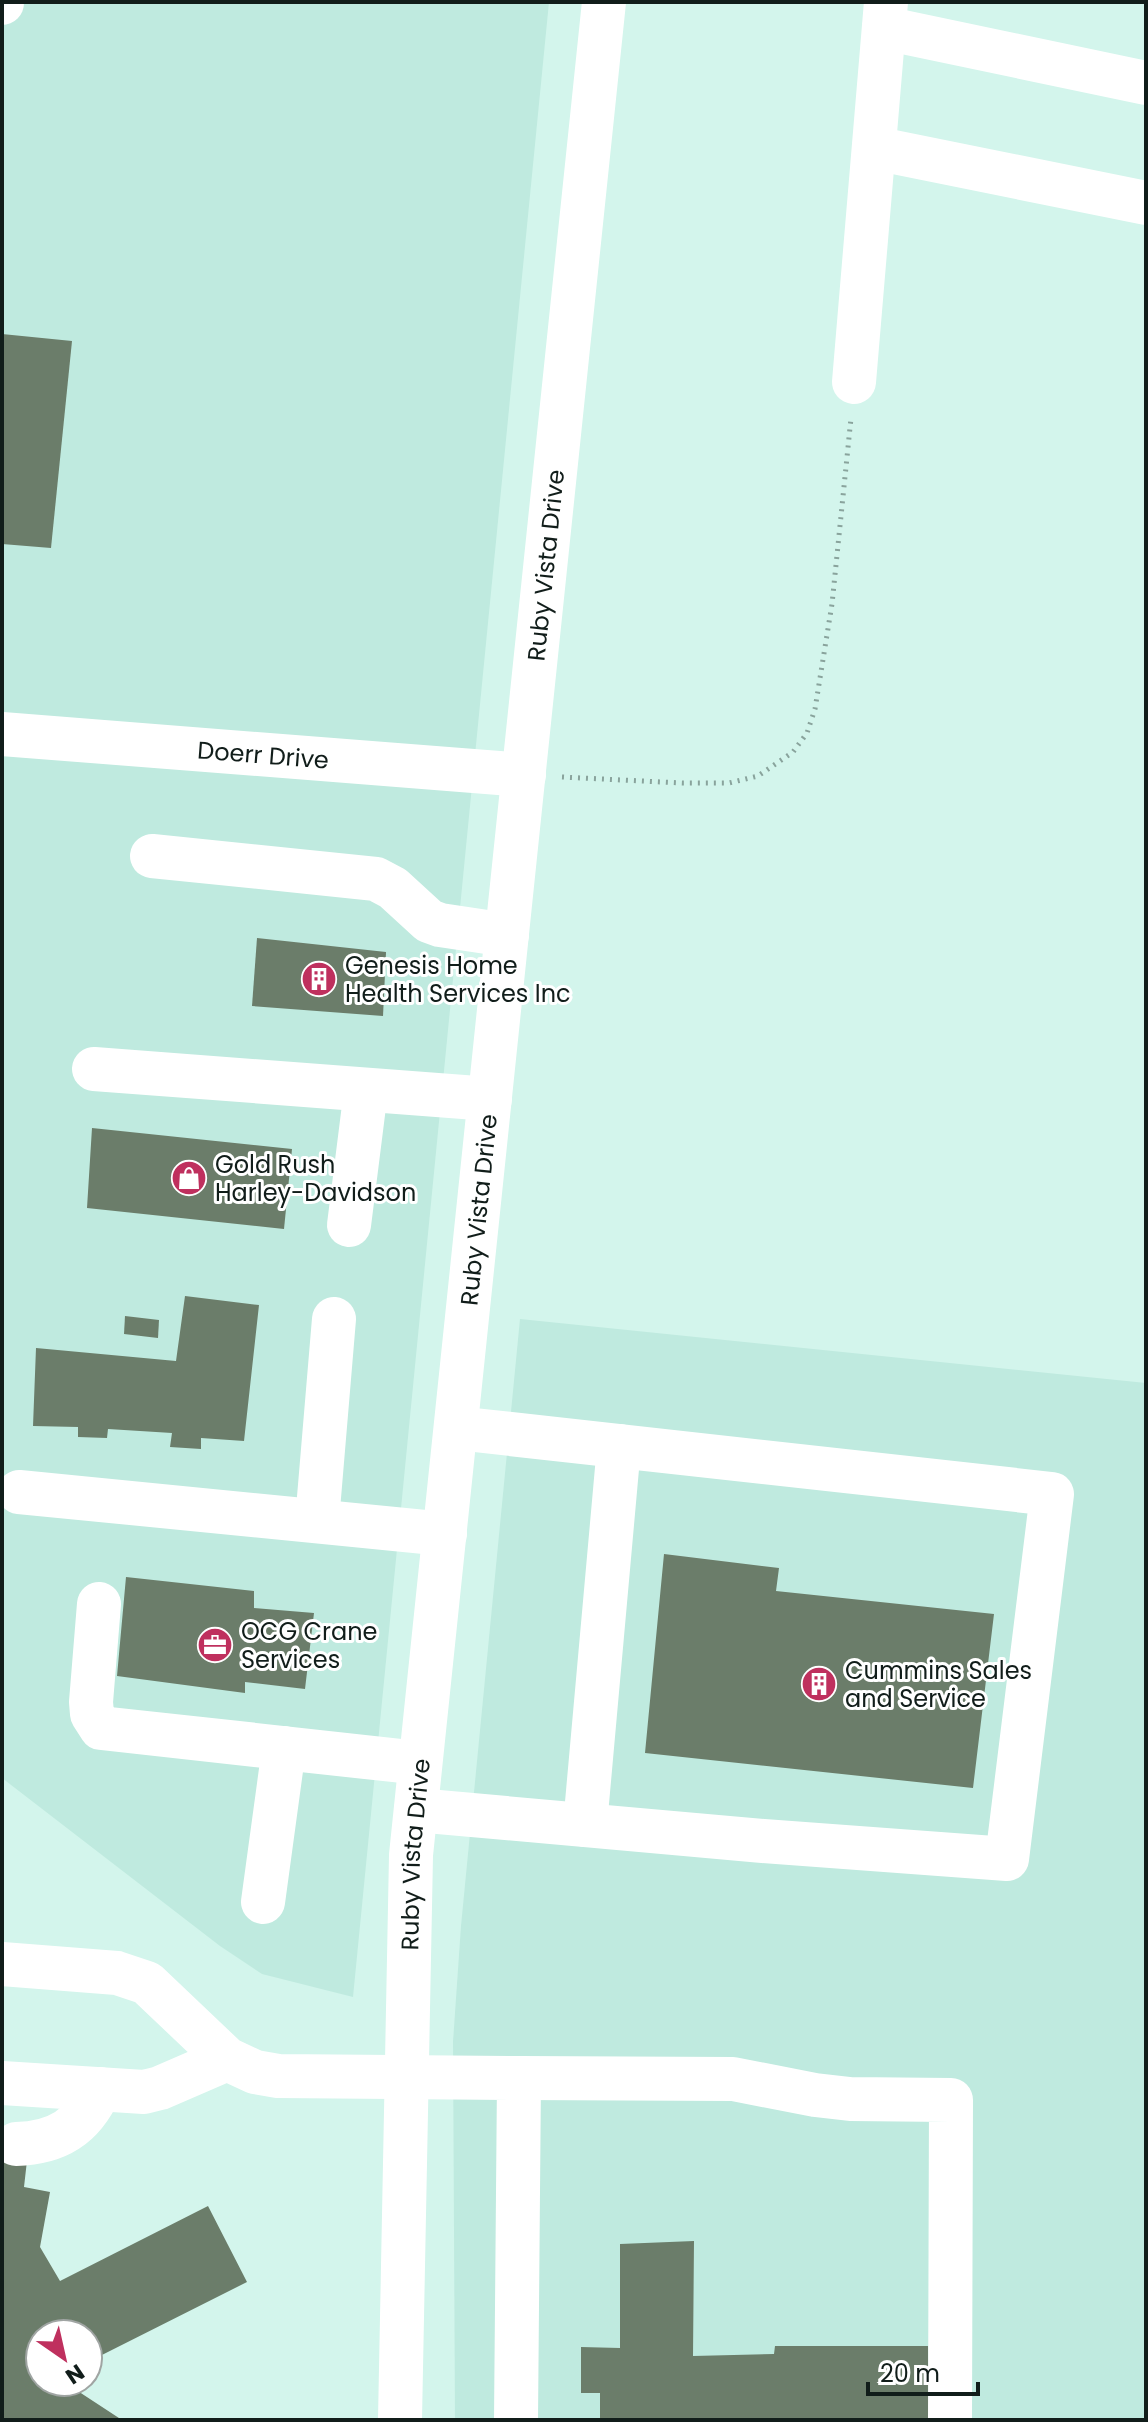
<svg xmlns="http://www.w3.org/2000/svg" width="1148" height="2422" font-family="Poppins,sans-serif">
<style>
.built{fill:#bfeadf}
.building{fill:#6b7d6a}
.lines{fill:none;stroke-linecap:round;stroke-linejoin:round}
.path{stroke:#89a39c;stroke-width:5;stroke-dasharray:2 6;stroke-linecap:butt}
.minor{stroke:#fff;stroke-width:44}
.labels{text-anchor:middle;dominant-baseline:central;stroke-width:6;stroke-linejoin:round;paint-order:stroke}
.street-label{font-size:24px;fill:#111d1a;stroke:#fff}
.poi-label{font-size:24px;fill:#111d1a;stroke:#fff;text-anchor:start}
</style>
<rect width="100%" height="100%" fill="#d3f5ec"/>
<!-- built -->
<g class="built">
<path d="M2 2H549L353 1997 262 1974 220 1946 2 1778Z"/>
<path d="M520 1319 1146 1383V2420H455L453 2042 461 1926Z"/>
</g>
<!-- building -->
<g class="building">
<path d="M2 334 72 341 51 548 2 544Z"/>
<path d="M257 938 386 952 383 1016 252 1006Z"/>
<path d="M92 1128 292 1149 284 1229 87 1208Z"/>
<path d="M185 1296 259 1305 244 1441 201 1438V1449L170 1447 172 1433 108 1429 107 1438 78 1437V1427L33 1426 36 1348 176 1361Z"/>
<path d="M125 1316 159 1320 158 1338 124 1334Z"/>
<path d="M664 1554 779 1568 776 1591 994 1614 973 1788 645 1753Z"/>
<path d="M126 1577 254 1591V1608L314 1613 305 1689 245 1682V1693L117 1676Z"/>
<path d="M2 2140 29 2143 24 2187 50 2192 40 2247 60 2281 208 2206 247 2282 88 2362V2334H40V2382H64L122 2420H2Z"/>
<path d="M694 2241 693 2356 774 2354 775 2346H928L929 2420H600V2393H581V2347L620 2348V2244Z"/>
</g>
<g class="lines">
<!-- path -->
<path class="path" d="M562 777 682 783H729L758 776 793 752 807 733 815 709 832 604 851 418"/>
<!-- minor -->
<g class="minor">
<path d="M2 3V2"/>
<path d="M884 28 1146 83"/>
<path d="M874 148 1146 203"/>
<path d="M854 382 886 2"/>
<path id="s1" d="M2 734 524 775"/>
<path d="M152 856 376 879 393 888 429 921 440 925 507 935"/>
<path d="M94 1069 490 1099"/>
<path d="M349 1225 366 1090"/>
<path d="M19 1492 445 1534"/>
<path d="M317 1521 334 1319"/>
<path d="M99 1604 91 1702 92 1714 101 1728 420 1763"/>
<path d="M416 1810 763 1841 1007 1859 1052 1494 456 1428"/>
<path d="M585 1825 619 1446"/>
<path d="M263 1902 284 1748"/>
<path d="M2 1964 117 1973 147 1983 227 2059 255 2072 278 2076 519 2078 516 2420"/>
<path d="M519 2078 733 2079 815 2095 850 2099 951 2100 950 2420"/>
<path d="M2 2083 144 2092 160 2088 227 2059"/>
<path d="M16 2144C57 2143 83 2127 100 2089"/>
<path id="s2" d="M400 2420 411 1855 604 2"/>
</g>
</g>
<!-- icons -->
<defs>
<symbol id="building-disc" viewBox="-11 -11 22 22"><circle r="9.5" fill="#bf305e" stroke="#fff"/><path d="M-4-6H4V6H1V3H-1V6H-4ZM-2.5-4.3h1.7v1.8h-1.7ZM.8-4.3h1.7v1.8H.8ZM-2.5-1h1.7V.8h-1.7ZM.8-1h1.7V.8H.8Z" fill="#fff"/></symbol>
<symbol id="shop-disc" viewBox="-11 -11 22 22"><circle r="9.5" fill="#bf305e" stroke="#fff"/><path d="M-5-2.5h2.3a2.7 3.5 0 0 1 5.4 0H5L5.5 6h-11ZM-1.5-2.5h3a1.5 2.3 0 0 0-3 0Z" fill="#fff"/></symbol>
<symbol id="office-disc" viewBox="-11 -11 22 22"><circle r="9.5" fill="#bf305e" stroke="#fff"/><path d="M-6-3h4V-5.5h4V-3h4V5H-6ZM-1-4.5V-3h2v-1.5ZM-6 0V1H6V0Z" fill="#fff"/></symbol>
</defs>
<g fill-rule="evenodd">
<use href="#building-disc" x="299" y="959" width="40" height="40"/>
<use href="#shop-disc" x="169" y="1158" width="40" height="40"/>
<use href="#office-disc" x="195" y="1625" width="40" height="40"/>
<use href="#building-disc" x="799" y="1664" width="40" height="40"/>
</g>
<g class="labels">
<!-- street labels -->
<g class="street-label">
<text stroke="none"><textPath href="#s2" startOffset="1862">Ruby Vista Drive</textPath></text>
<text stroke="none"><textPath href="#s1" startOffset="262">Doerr Drive</textPath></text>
<text stroke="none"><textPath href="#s2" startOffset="1214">Ruby Vista Drive</textPath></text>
<text stroke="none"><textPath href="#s2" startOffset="566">Ruby Vista Drive</textPath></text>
</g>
<!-- poi labels -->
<g class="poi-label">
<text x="345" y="965">Genesis Home<tspan x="345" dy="28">Health Services Inc</tspan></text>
<text x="215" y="1164">Gold Rush<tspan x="215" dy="28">Harley-Davidson</tspan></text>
<text x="241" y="1631">OCG Crane<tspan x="241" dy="28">Services</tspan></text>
<text x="845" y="1670">Cummins Sales<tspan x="845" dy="28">and Service</tspan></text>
</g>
</g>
<!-- border -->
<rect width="1148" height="2422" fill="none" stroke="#111d1a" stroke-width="8"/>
<!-- north arrow -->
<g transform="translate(64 2358) rotate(146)"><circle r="38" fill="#ffffff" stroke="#a0a5a3" stroke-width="2"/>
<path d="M0-6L14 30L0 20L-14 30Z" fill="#bf305e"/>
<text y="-12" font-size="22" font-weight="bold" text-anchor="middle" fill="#111d1a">N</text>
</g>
<!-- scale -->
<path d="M868 2382v12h110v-12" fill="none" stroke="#111d1a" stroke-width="4"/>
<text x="880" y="2382" font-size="24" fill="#111d1a" stroke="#ffffff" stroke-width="6" paint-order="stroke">20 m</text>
</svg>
